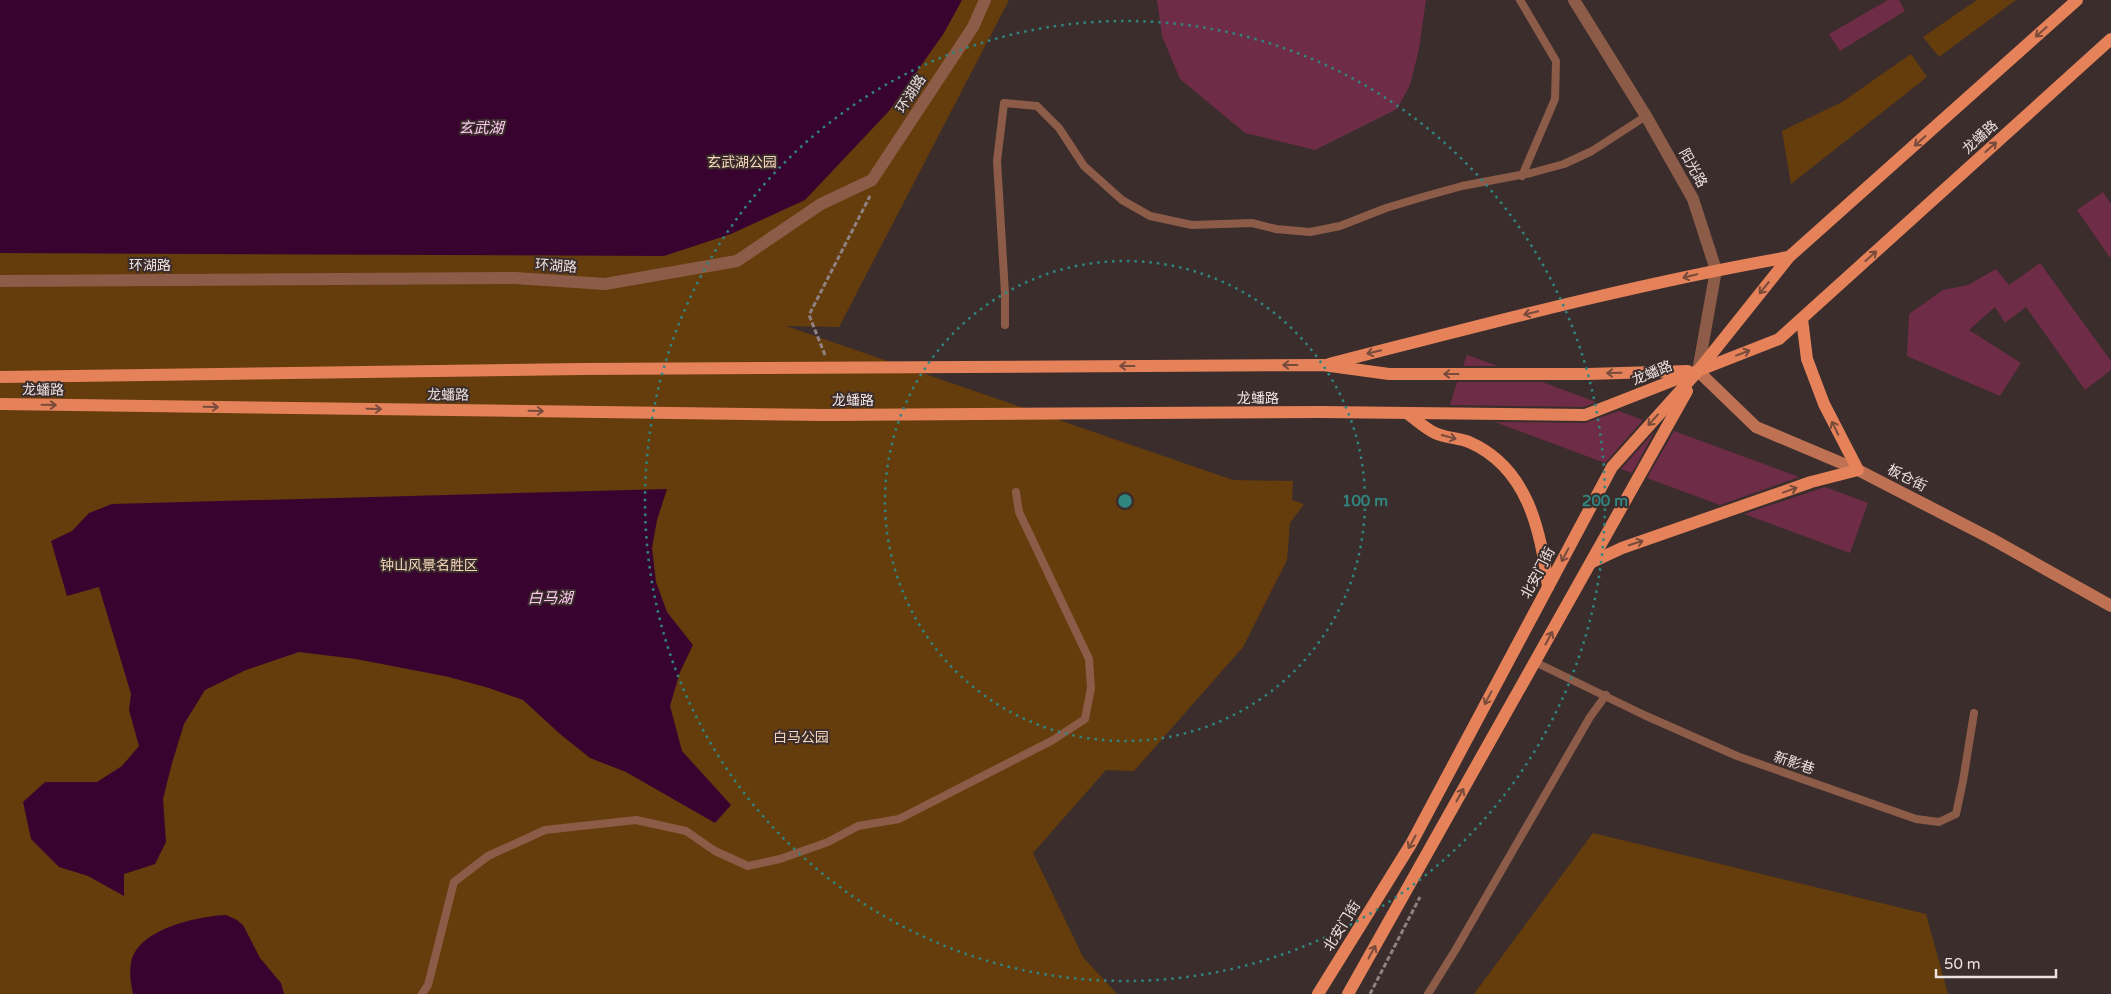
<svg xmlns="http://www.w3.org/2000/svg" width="2111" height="994" font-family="'Varela Round','Noto Sans SC',sans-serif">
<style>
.green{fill:#653c0c}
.water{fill:#390330}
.building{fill:#6e2c46}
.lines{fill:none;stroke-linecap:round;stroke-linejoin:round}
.path{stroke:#8f8382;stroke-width:3;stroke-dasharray:5 2.5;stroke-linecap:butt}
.lane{stroke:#8c5c48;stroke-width:8}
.street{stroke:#8c5c48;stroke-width:12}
.secondary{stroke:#bf7253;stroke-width:12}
.primary{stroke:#e6825a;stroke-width:12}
.oneway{stroke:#774b3c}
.ring{fill:none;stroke:#30867f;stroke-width:2.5;stroke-dasharray:2.5 5}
.labels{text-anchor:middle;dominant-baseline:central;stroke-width:4;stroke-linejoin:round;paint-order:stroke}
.street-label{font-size:14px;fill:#ece2e1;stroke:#3b2d2c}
.park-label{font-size:14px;fill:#f6d7bb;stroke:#3b2d2c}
.water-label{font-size:15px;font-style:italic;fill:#fdc9f0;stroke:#3b2d2c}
.centre{fill:#30867f;stroke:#3b2d2c;stroke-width:2.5}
.ring-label{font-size:15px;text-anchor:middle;font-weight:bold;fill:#30867f;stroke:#3b2d2c;stroke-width:4;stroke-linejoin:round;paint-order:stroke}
</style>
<rect width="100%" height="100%" fill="#3b2d2c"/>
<!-- green -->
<g class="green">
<path d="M0 0H1009L839 327 786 326 1233 480 1293 481 1292 500 1304 504 1290 523 1287 560 1243 647 1134 771 1106 770 1033 853 1083 957 1117 994H0Z"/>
<path d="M1977 0H2016L1939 57 1923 37Z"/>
<path d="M1911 54 1927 77 1791 184 1782 131 1842 102Z"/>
<path d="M1593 833 1926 914 1948 994H1474Z"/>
</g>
<!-- water -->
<g class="water">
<path d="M0 0H962L944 33 889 111 805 200 731 234 664 256 0 253Z"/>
<path d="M667 489 657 520 652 548 656 582 667 612 693 645 680 672 670 706 682 751 731 805 715 823 626 772 590 758 560 734 523 700 489 688 449 677 356 659 299 652 246 670 205 690 184 724 172 763 163 799 166 842 155 864 124 874V896L88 876 59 867 31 839 23 802 45 782H97L122 766 139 746 129 710 131 694 99 587 67 596 51 541 72 531 89 513 112 504Z"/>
<path d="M226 915 237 920 243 925 260 958 281 983 284 994H133C131 984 129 974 131 963 137 929 198 916 226 915Z"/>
</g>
<!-- building -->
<g class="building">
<path d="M1157 0H1426L1419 49 1410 85 1397 109 1315 150 1245 133 1180 79 1162 36Z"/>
<path d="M1888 0H1899L1905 11 1840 51 1829 34Z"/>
<path d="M2103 192 2111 204V259L2077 210Z"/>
<path d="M2040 263 2111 361V370L2085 390 2026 307 2005 323 1995 307 1969 330 2021 363 2000 396 1907 356 1909 314 1943 290 1968 285 1996 269 2009 285Z"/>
<path d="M1467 355 1498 366H1463Z"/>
<path d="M1457 382H1542L1596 402 1584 407 1450 405Z"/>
<path d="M1619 411 1643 420 1605 463 1495 422 1585 423Z"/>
<path d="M1655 431 1632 473 1621 469Z"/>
<path d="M1674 431 1799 477 1720 505 1647 478Z"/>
<path d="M1825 487 1868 503 1850 553 1744 514Z"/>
</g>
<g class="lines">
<!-- path -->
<g class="path">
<path d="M825 355 809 315 870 196"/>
<path d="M1370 994 1420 897"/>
</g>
<!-- lane -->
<g class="lane">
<path d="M1520 0 1556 61 1555 99 1522 176"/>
<path d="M1005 325V293L997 161 1004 103 1037 106 1059 128 1084 166 1122 200 1150 216 1192 225 1252 223 1276 229 1310 232 1340 226 1386 208 1426 196 1462 186 1531 173 1564 164 1592 151 1646 116"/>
<path d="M1535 662 1644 715 1737 756 1916 819 1939 822 1956 814 1963 781 1974 713"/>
<path d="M422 994 428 985 454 882 488 856 545 830 636 820 686 831 715 851 748 866 780 859 828 842 858 826 899 819 1053 740 1085 719 1091 688 1089 659 1019 512 1016 492"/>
<path d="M1428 994 1456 949 1590 717 1606 695"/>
</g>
<!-- street -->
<g class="street">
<path d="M1574 0 1646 116 1693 199 1716 270 1698 371"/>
<path d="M0 281 515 278 605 284 737 261 821 204 872 180 973 27 985 0"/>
</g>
<!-- secondary -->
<path class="secondary" d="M1698 371 1756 427 1858 470 1990 538 2111 606"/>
<!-- primary -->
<g class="primary">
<path d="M1329 364C1482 325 1634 284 1789 257"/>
<path d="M0 377 582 369 1323 365 1389 374H1588L1688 371"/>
<path d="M0 404 826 415 1320 412 1585 415 1779 339 2111 39"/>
<path d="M1407 413C1416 420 1426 429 1435 433 1446 438 1458 438 1469 442 1527 467 1541 530 1548 587"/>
<path d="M1592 562 1622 548 1811 482 1858 470 1824 404 1807 359 1802 319"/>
<path d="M1318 994 1411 844 1612 467 1698 371 1789 257 2077 0"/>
<path d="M1348 994 1687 391"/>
</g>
</g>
<!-- one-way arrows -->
<defs><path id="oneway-shaft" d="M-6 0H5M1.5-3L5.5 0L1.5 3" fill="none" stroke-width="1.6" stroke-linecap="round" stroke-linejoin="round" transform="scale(1.25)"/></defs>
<g class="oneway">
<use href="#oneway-shaft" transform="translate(2041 32) rotate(138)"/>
<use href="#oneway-shaft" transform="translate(1920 141) rotate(138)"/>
<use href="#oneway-shaft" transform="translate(1991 147) rotate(-42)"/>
<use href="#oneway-shaft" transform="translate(1871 256) rotate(-42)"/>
<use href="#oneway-shaft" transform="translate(1690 276) rotate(167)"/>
<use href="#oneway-shaft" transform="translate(1764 288) rotate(129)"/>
<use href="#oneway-shaft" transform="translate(1531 313) rotate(166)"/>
<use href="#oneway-shaft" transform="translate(1374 352) rotate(166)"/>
<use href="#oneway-shaft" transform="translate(1743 353) rotate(-21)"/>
<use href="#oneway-shaft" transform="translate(1290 365) rotate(180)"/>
<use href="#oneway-shaft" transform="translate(1127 366) rotate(180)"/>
<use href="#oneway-shaft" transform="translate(1614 373) rotate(179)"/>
<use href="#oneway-shaft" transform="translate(1451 374) rotate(180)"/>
<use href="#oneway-shaft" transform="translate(49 405) rotate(1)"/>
<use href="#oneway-shaft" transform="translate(211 407) rotate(1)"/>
<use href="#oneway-shaft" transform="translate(374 409) rotate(1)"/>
<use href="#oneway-shaft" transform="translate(536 411) rotate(1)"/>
<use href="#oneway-shaft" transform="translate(1653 420) rotate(132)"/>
<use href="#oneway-shaft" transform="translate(1835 428) rotate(-116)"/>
<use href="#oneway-shaft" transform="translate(1449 437) rotate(15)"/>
<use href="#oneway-shaft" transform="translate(1790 490) rotate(-20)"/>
<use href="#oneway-shaft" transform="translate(1636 543) rotate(-18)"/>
<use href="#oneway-shaft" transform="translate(1565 555) rotate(118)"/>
<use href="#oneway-shaft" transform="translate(1549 638) rotate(-61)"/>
<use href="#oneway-shaft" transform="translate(1488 698) rotate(118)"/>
<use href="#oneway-shaft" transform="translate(1460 795) rotate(-61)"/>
<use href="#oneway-shaft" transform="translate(1412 842) rotate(119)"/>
<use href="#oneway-shaft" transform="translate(1372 952) rotate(-61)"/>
</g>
<!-- distance rings -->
<g class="ring">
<circle cx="1125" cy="501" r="240"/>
<circle cx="1125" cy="501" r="480"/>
</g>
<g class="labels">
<!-- street labels -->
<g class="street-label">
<text transform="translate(911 94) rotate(-57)">环湖路</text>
<text transform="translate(1980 137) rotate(-42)">龙蟠路</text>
<text transform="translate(1693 168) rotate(61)">阳光路</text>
<text x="150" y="265">环湖路</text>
<text transform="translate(556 266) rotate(4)">环湖路</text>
<text transform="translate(1652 373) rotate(-22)">龙蟠路</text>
<text transform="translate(43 390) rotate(1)">龙蟠路</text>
<text transform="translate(448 395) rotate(1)">龙蟠路</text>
<text x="1258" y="398">龙蟠路</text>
<text x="853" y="400">龙蟠路</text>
<text transform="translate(1907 478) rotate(27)">板仓街</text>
<text transform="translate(1538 573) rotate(-62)">北安门街</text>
<text transform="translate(1794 763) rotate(19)">新影巷</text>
<text transform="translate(1342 926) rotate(-58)">北安门街</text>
</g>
<!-- park labels -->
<g class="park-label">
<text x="742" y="162">玄武湖公园</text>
<text x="429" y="565">钟山风景名胜区</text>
<text x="801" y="737">白马公园</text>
</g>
<!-- water labels -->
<g class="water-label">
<text x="481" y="128">玄武湖</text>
<text x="550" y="598">白马湖</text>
</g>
</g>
<circle cx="1125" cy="501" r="8" class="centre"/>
<g class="ring-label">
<text x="1365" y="506">100 m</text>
<text x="1605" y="506">200 m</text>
</g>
<!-- scale -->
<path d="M1936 969v8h120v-8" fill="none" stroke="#ece2e1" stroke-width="2.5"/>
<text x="1944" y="969" font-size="15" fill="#ece2e1" stroke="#3b2d2c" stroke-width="4" paint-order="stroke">50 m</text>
</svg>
